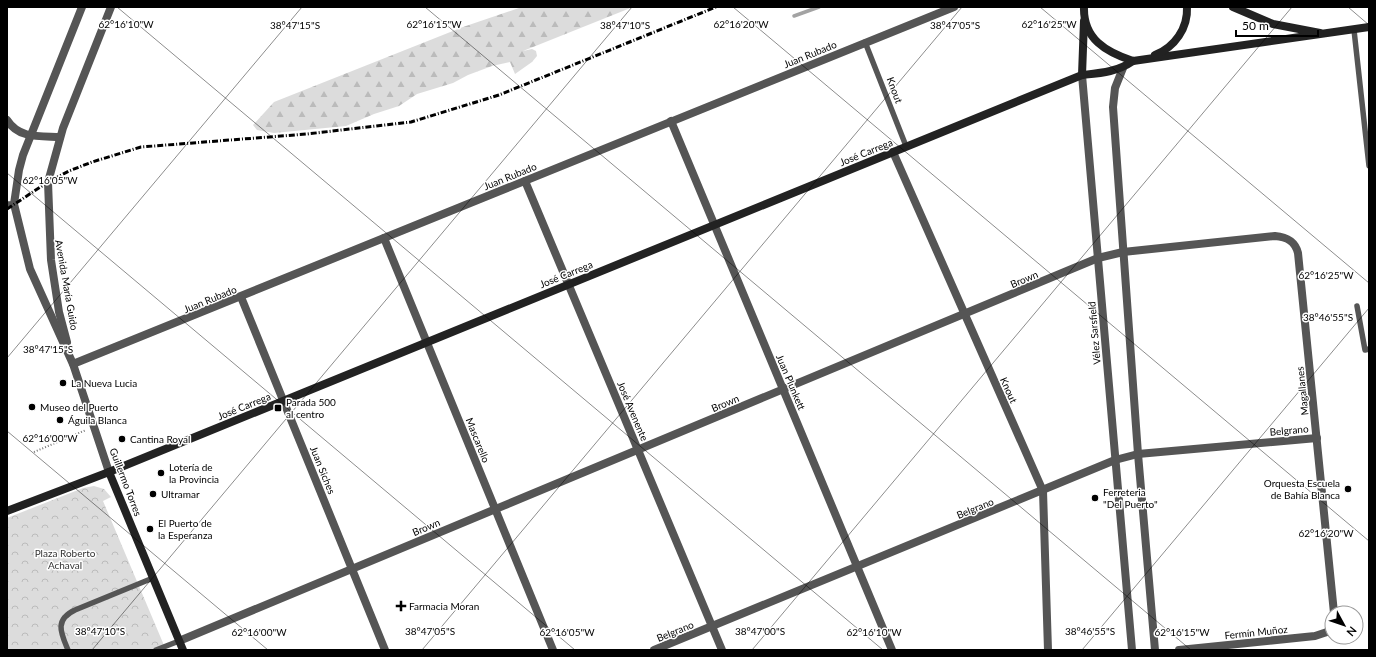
<svg xmlns="http://www.w3.org/2000/svg" width="1376" height="657" font-family="Lato,sans-serif">
<style>
.forest{fill:url(#forest-firs)}
.park{fill:url(#park-crowns)}
.lines{fill:none;stroke-linecap:round;stroke-linejoin:round}
.stream{stroke:#a3a3a3;stroke-width:3.5}
.path{stroke:#777;stroke-width:2;stroke-dasharray:1 2;stroke-linecap:butt}
.service{stroke:#555;stroke-width:5.5}
.minor{stroke:#555;stroke-width:8}
.tertiary{stroke:#555;stroke-width:8}
.secondary{stroke:#222;stroke-width:8}
.rail{stroke:#000;stroke-width:3;stroke-dasharray:6 2 1 2;stroke-linecap:butt}
.ticks{fill:none;stroke:#000;stroke-width:1;stroke-opacity:0.45}
.poi-dot{fill:#000;stroke:#fff;stroke-width:1.5}
.labels{text-anchor:middle;dominant-baseline:central;stroke-width:3;stroke-linejoin:round;paint-order:stroke}
.street-label{font-size:10px;fill:#000;stroke:#fff}
.poi-label{font-size:10px;fill:#000;stroke:#fff;text-anchor:start}
.park-label{font-size:10px;fill:#333;stroke:#fff}
.ticks-label{font-size:10px;text-anchor:middle;fill:#000;stroke:#fff;stroke-width:3;stroke-linejoin:round;paint-order:stroke}
</style>
<defs>
<pattern id="forest-firs" width="22" height="20" patternUnits="userSpaceOnUse"><rect width="22" height="20" fill="#dcdcdc"/><path d="M5 1l3.5 6h-7zM16 11l3.5 6h-7z" fill="#bbb"/></pattern>
<pattern id="park-crowns" width="20" height="18" patternUnits="userSpaceOnUse"><rect width="20" height="18" fill="#dcdcdc"/><path d="M2 6a3 3 0 1 1 6 0M12 15a3 3 0 1 1 6 0" fill="none" stroke="#bbb"/></pattern>
</defs>
<rect width="100%" height="100%" fill="#fff"/>
<!-- forest -->
<path class="forest" d="M522 7H633L523 51 532 49 536 51 537 56 532 62 515 74 510 62 492 66 468 75 453 83 417 94 399 106 374 114 346 126 274 133 257 130 253 125 274 102 463 27Z"/>
<!-- park -->
<path class="park" d="M94 486 104 489 111 497 103 501 166 650H7V518L83 488Z"/>
<g class="lines">
<!-- stream -->
<path class="stream" d="M794 16 819 7"/>
<!-- path -->
<path class="path" d="M34 452 86 430"/>
<!-- service -->
<g class="service">
<path d="M1354 30 1369 166"/>
<path d="M865 42 906 146"/>
<path d="M7 204H14"/>
<path d="M1357 306 1365 350 1369 349"/>
<path d="M68 650C61 633 54 620 75 610L153 578"/>
<path d="M156 650 179 641"/>
</g>
<!-- minor -->
<g class="minor">
<path d="M82 7 23 155 19 170 14 204 30 269 73 364 109 472"/>
<path d="M7 120C19 139 40 136 60 137"/>
<path d="M671 121 892 650"/>
<path d="M893 152 1043 491 1048 650"/>
<path d="M525 181 722 650"/>
<path d="M384 238 553 650"/>
<path d="M241 297 385 650"/>
<path d="M67 342 59 312 51 260 48 182 63 128 111 7"/>
<path d="M73 364 954 7"/>
<path d="M179 641 1098 258 1123 252 1275 236C1287 237 1295 241 1298 253L1334 613"/>
<path d="M654 650 1115 460 1138 454 1317 438"/>
<path d="M1179 650 1315 636 1327 632 1332 626"/>
</g>
<!-- tertiary -->
<g class="tertiary">
<path d="M1123 68 1115 88 1113 107 1138 454 1155 650"/>
<path d="M1082 75 1132 650"/>
</g>
<!-- secondary -->
<g class="secondary">
<path d="M1084 7C1083 39 1106 52 1133 61L1369 27"/>
<path d="M1233 7 1273 24 1320 33"/>
<path d="M1155 55C1175 47 1188 28 1187 7"/>
<path d="M1082 75 1084 21"/>
<path d="M109 472 183 650"/>
<path d="M7 511 109 472 1082 75C1101 73 1117 72 1133 61"/>
</g>
<!-- rail -->
<path class="rail" d="M7 209 48 182 69 171 92 162 141 147 307 134 411 122 499 95 716 7"/>
</g>
<!-- ticks -->
<path class="ticks" d="M117 7 883 650M425 7 1191 650M733 7 1369 541M1040 7 1369 283M1348 7 1369 25M7 173 575 650M7 358 302 7M7 431 268 650M92 650 632 7M422 650 962 7M752 650 1292 7M1082 650 1369 308"/>
<!-- markers -->
<g class="poi-dot">
<circle cx="63" cy="383" r="4"/>
<circle cx="32" cy="407" r="4"/>
<rect x="274" y="404" width="8" height="8" rx="2"/>
<circle cx="60" cy="420" r="4"/>
<circle cx="122" cy="439" r="4"/>
<circle cx="161" cy="473" r="4"/>
<circle cx="1348" cy="489" r="4"/>
<circle cx="153" cy="494" r="4"/>
<circle cx="1095" cy="498" r="4"/>
<circle cx="150" cy="529" r="4"/>
<path d="M399 600h4v4h4v4h-4v4h-4v-4h-4v-4h4z"/>
</g>
<g class="labels">
<!-- street labels -->
<g class="street-label">
<text transform="translate(810 54) rotate(-22)">Juan Rubado</text>
<text transform="translate(895 90) rotate(69)">Knout</text>
<text transform="translate(866 152) rotate(-22)">José Carrega</text>
<text transform="translate(510 176) rotate(-22)">Juan Rubado</text>
<text transform="translate(566 274) rotate(-22)">José Carrega</text>
<text transform="translate(1024 279) rotate(-23)">Brown</text>
<text transform="translate(67 285) rotate(80)">Avenida María Guido</text>
<text transform="translate(210 299) rotate(-22)">Juan Rubado</text>
<text transform="translate(1094 333) rotate(-95)">Vélez Sarsfield</text>
<text transform="translate(791 382) rotate(67)">Juan Plunkett</text>
<text transform="translate(1009 390) rotate(66)">Knout</text>
<text transform="translate(1302 391) rotate(-96)">Magallanes</text>
<text transform="translate(725 403) rotate(-23)">Brown</text>
<text transform="translate(244 406) rotate(-22)">José Carrega</text>
<text transform="translate(633 411) rotate(67)">José Avenente</text>
<text transform="translate(1289 430) rotate(-5)">Belgrano</text>
<text transform="translate(478 440) rotate(68)">Mascarello</text>
<text transform="translate(323 470) rotate(68)">Juan Siches</text>
<text transform="translate(126 482) rotate(69)">Guillermo Torres</text>
<text transform="translate(975 508) rotate(-22)">Belgrano</text>
<text transform="translate(426 527) rotate(-23)">Brown</text>
<text transform="translate(675 631) rotate(-22)">Belgrano</text>
<text transform="translate(1256 632) rotate(-6)">Fermín Muñoz</text>
</g>
<!-- poi labels -->
<g class="poi-label">
<text x="71" y="383">La Nueva Lucia</text>
<text x="286" y="402">Parada 500<tspan x="286" dy="12">al centro</tspan></text>
<text x="40" y="407">Museo del Puerto</text>
<text x="68" y="420">Águila Blanca</text>
<text x="130" y="439">Cantina Royal</text>
<text x="169" y="467">Lotería de<tspan x="169" dy="12">la Provincia</tspan></text>
<text x="1340" y="483" text-anchor="end">Orquesta Escuela<tspan x="1340" dy="12">de Bahía Blanca</tspan></text>
<text x="1103" y="492">Ferreteria<tspan x="1103" dy="12">"Del Puerto"</tspan></text>
<text x="161" y="494">Ultramar</text>
<text x="158" y="523">El Puerto de<tspan x="158" dy="12">la Esperanza</tspan></text>
<text x="409" y="606">Farmacia Moran</text>
</g>
<!-- park labels -->
<g class="park-label">
<text x="65" y="553">Plaza Roberto<tspan x="65" dy="12">Achaval</tspan></text>
</g>
</g>
<g class="ticks-label">
<text x="126" y="28">62°16'10"W</text>
<text x="434" y="28">62°16'15"W</text>
<text x="741" y="28">62°16'20"W</text>
<text x="1049" y="28">62°16'25"W</text>
<text x="295" y="29">38°47'15"S</text>
<text x="625" y="29">38°47'10"S</text>
<text x="955" y="29">38°47'05"S</text>
<text x="50" y="184">62°16'05"W</text>
<text x="1326" y="279">62°16'25"W</text>
<text x="1328" y="321">38°46'55"S</text>
<text x="48" y="353">38°47'15"S</text>
<text x="50" y="442">62°16'00"W</text>
<text x="1326" y="537">62°16'20"W</text>
<text x="100" y="635">38°47'10"S</text>
<text x="430" y="635">38°47'05"S</text>
<text x="760" y="635">38°47'00"S</text>
<text x="1090" y="635">38°46'55"S</text>
<text x="259" y="636">62°16'00"W</text>
<text x="567" y="636">62°16'05"W</text>
<text x="874" y="636">62°16'10"W</text>
<text x="1182" y="636">62°16'15"W</text>
</g>
<!-- border -->
<rect width="1376" height="657" fill="none" stroke="#000000" stroke-width="16"/>
<!-- north arrow -->
<g transform="translate(1344 625) rotate(130)"><circle r="19" fill="#ffffff" stroke="#999999"/>
<path d="M0-3L7 15L0 10L-7 15Z" fill="#000000"/>
<text y="-6" font-size="11" font-weight="bold" text-anchor="middle" fill="#000000">N</text>
</g>
<!-- scale -->
<path d="M1236 30v6h82v-6" fill="none" stroke="#000000" stroke-width="2"/>
<text x="1242" y="30" font-size="12" fill="#000000" stroke="#ffffff" stroke-width="3" paint-order="stroke">50 m</text>
</svg>
